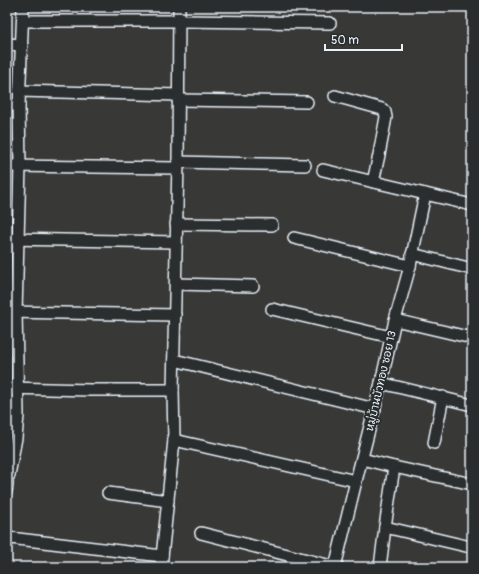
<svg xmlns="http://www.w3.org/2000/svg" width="479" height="574" font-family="Pangolin,'Playpen Sans Thai',sans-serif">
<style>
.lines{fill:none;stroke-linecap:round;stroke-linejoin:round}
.lane-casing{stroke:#e8f1f8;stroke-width:8}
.street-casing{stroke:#e8f1f8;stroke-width:14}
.lane{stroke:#2a2d2e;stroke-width:5.5}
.street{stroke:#2a2d2e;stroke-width:11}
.labels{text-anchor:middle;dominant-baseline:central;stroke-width:4;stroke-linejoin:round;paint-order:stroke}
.street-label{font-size:11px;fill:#e8f1f8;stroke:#2a2d2e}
</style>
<rect width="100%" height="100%" fill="#383836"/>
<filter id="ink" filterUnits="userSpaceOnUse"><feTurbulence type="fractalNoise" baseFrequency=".025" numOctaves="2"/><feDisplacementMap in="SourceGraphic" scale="8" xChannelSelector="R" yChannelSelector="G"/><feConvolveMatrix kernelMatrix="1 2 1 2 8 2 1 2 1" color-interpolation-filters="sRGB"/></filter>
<g filter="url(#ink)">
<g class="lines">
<defs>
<path id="lane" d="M7 499C9 491 12 483 9 475"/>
<g id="street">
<path d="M23 21H179L330 23"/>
<path d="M7 44 22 45"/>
<path d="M19 91 178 95"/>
<path d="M335 96 382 109 385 112 386 117 379 155 373 182"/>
<path d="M178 100 307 102"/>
<path d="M7 105H19"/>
<path d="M178 162 305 165"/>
<path d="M7 166 177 168"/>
<path d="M323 170 472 205"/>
<path d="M176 224 272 225"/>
<path d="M294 238 410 266"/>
<path d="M7 239 176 242"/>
<path d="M412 254 472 269"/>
<path d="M176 284 253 286"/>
<path d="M272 309 391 337"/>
<path d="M7 312 175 315"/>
<path d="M395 320 472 338"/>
<path d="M174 360 375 409"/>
<path d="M381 383 472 405"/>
<path d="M7 388 91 390H173"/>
<path d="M174 440 356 481"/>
<path d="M434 443 443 397"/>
<path d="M362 459 394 467 472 484"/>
<path d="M7 475H9L16 438 18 415 16 312 20 166 19 105 23 7"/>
<path d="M108 493 168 501"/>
<path d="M385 527 466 546"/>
<path d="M201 533 335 567"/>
<path d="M7 542C10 538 14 538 18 539L162 556"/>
<path d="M161 567 174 440 173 390 178 162 179 7"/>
<path d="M335 567 356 481 381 383 395 320 410 266 425 194"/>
<path d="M380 567 385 527 394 467"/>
</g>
</defs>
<!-- lane casing -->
<use href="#lane" class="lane-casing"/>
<!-- street casing -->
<use href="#street" class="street-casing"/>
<!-- lane -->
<use href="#lane" class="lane"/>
<!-- street -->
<use href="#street" class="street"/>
</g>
</g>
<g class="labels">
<!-- street labels -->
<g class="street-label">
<text transform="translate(381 381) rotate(-77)">หมู่บ้านบัวทอง ซอย 13</text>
</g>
</g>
<!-- margin -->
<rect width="479" height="574" fill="none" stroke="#2a2d2e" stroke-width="24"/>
<rect x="12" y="12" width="455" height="550" fill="none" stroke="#e8f1f8" stroke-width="1.5" filter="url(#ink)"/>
<!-- scale -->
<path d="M325 44v6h77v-6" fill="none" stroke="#e8f1f8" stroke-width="2"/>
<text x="331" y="44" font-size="12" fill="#e8f1f8" stroke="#2a2d2e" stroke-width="3" paint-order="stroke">50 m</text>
</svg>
